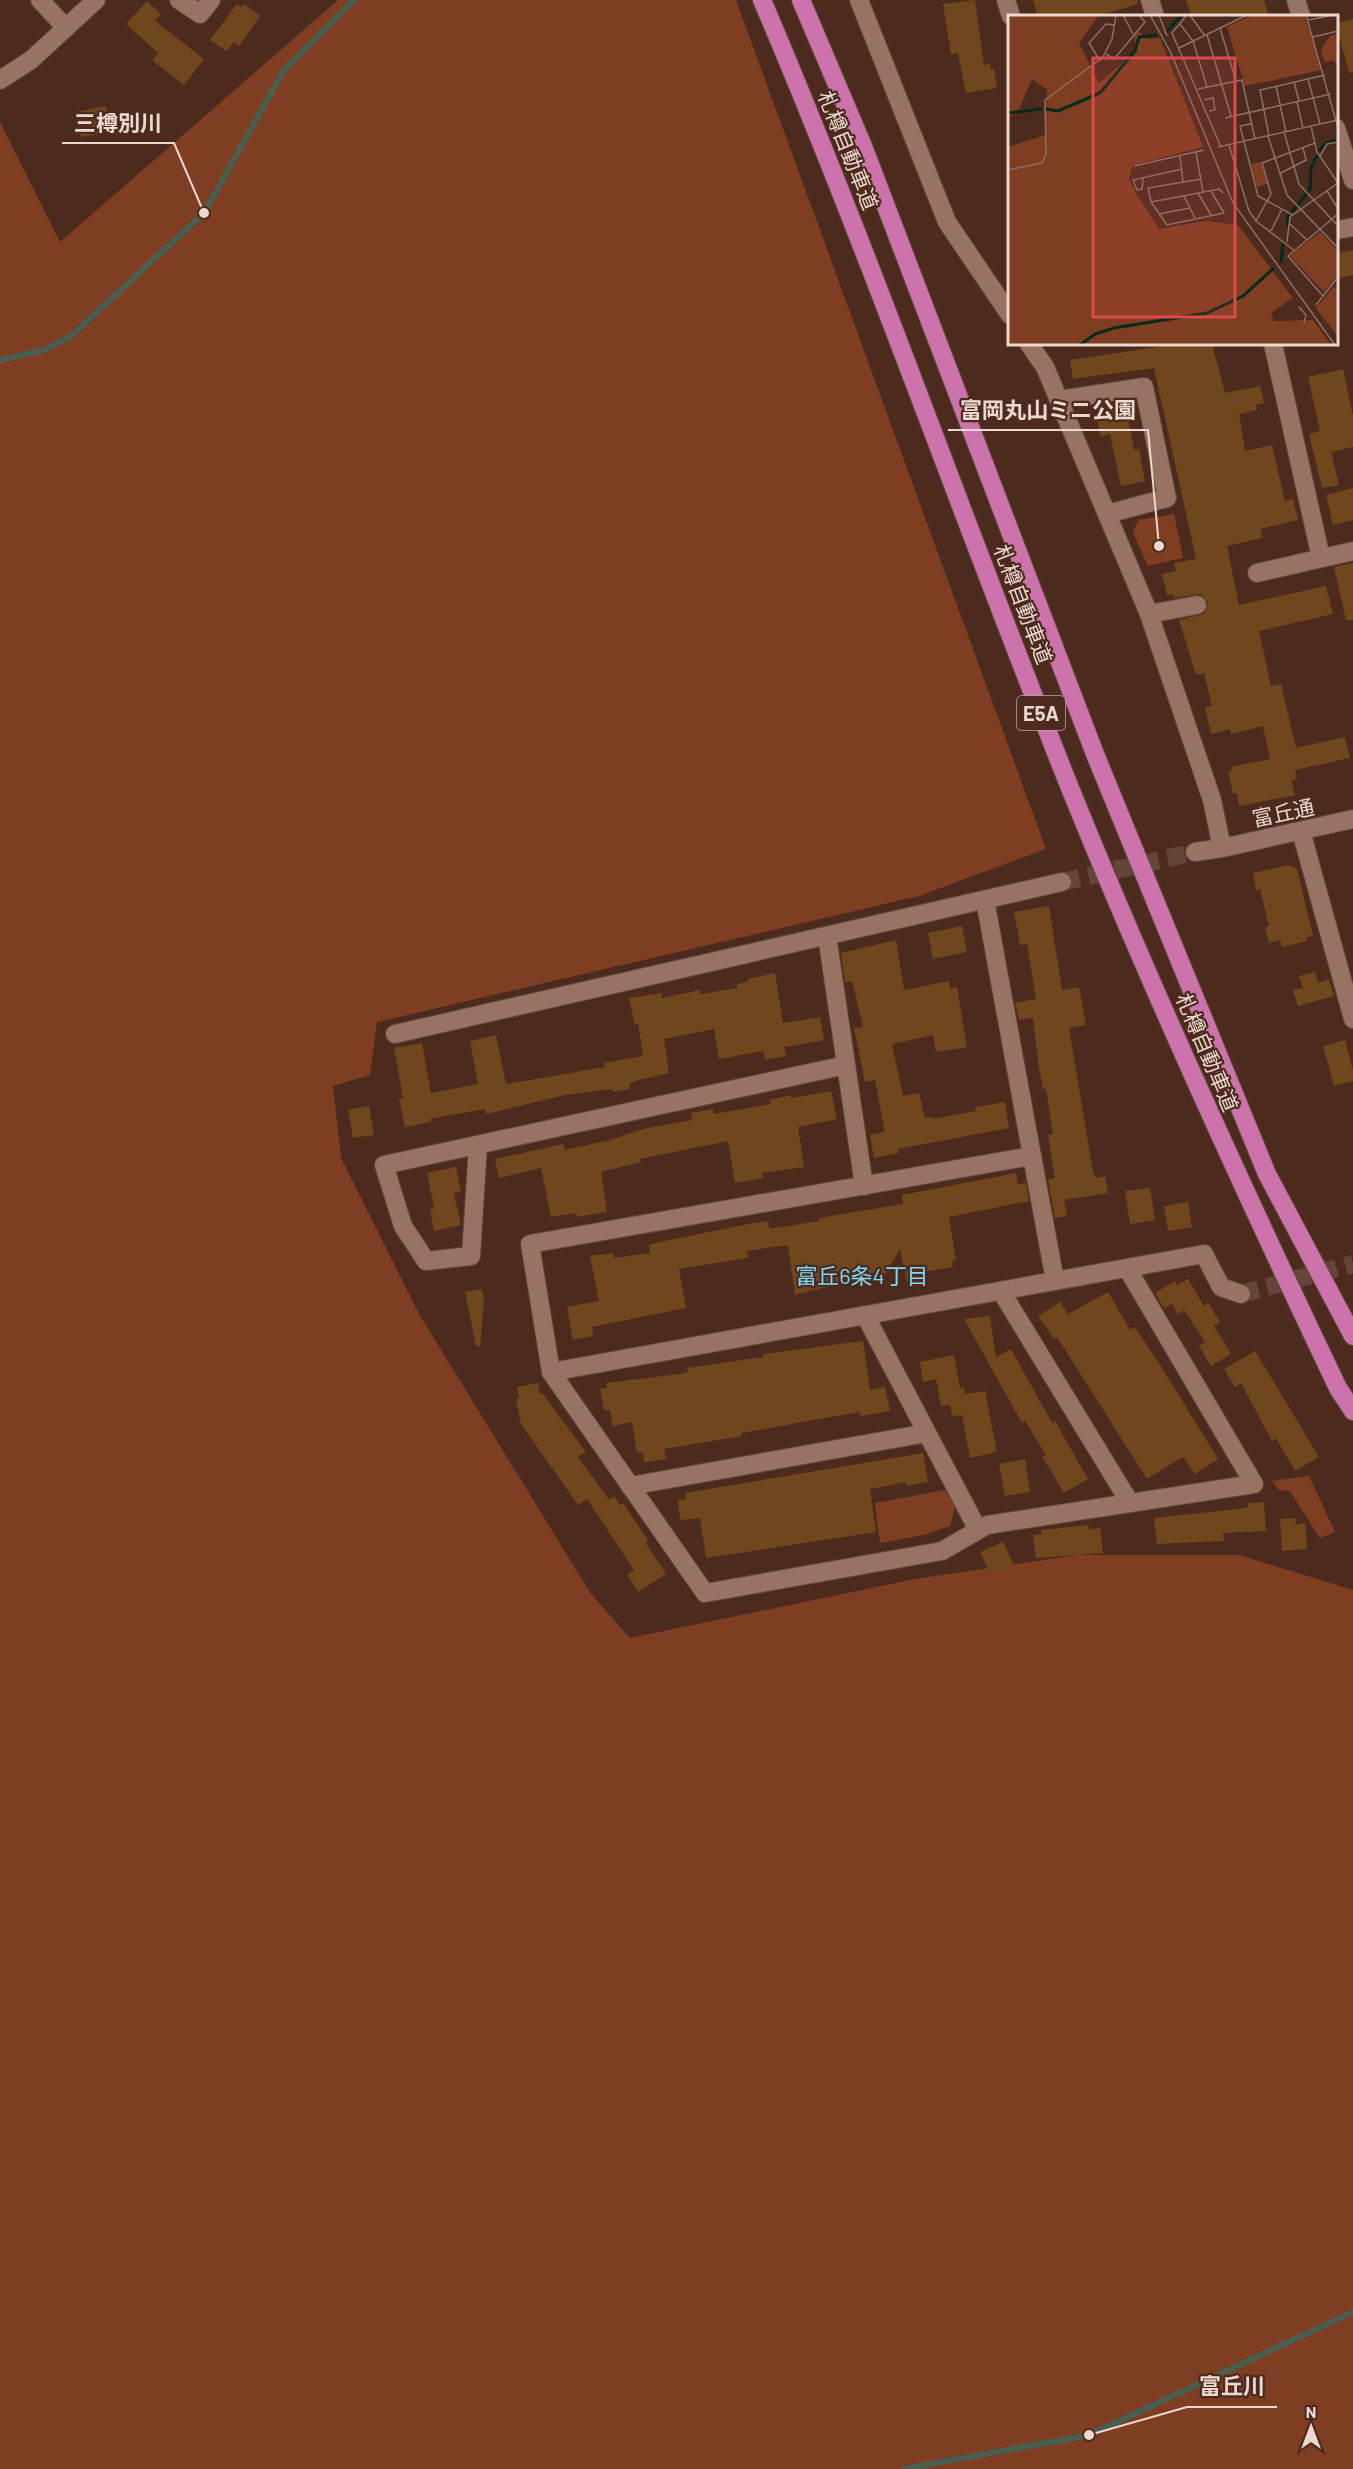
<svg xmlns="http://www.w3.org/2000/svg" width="1353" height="2469" font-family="Barlow,'Noto Sans JP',sans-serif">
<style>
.green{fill:#7f3e22}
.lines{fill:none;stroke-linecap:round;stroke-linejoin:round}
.stream{stroke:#495f52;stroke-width:6}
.building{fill:#70461c}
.street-tunnel{stroke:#644539;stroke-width:18;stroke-dasharray:18 9;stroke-linecap:butt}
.street-casing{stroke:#61463b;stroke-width:20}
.secondary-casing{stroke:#61463b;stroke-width:20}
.highway-casing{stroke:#61463b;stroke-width:20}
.street{stroke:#987263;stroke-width:18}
.secondary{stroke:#987263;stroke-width:18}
.highway{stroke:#cb73aa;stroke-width:18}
.labels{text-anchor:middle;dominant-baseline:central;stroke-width:4.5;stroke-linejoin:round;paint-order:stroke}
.shield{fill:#4c2b1e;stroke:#bda49b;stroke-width:1.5}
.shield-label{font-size:20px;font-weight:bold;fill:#edd8d0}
.street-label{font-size:21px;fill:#edd8d0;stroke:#4c2b1e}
.neighbourhood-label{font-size:22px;fill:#7cd9fa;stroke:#4c2b1e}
.inset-river{fill:none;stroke:#032b1c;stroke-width:3}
.inset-road{fill:none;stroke:#8c7065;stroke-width:1.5}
.view{fill:#db4b4a;fill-opacity:0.15;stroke:#db4b4a;stroke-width:3}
.inset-edge{fill:none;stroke:#edd8d0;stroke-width:3}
.leader{fill:none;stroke:#edd8d0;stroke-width:2}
.callout-dot{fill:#edd8d0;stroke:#4c2b1e;stroke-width:2}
.callout-label{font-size:22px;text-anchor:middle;font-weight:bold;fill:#edd8d0;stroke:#4c2b1e;stroke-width:4.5;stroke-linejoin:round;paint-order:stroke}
</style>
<rect width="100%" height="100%" fill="#4c2b1e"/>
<!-- green -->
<g class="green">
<path d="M338 0H736L1046 849 919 896 377 1022 370 1075 333 1086 341 1158 419 1314 591 1594 630 1638 915 1579 1077 1555H1239L1353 1590V2469H0V122L60 242Z"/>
<path d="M1174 514 1183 558 1148 566 1133 533 1138 520Z"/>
<path d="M1309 1476 1335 1532 1320 1538 1290 1491 1279 1490 1272 1481Z"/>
<path d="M945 1490 955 1507 950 1526 924 1535 880 1543 875 1503Z"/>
</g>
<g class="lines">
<!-- stream -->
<g class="stream">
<path d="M0 360 44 350 70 337 204 213 284 70 354 0"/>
<path d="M904 2469 1089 2435 1353 2312"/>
</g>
</g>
<!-- building -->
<g class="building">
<path d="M975 0 984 65 990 64 991 69H994L997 88 966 93 958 53 951 54 943 4Z"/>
<path d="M1033 0H1137L1138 4 1097 16H1038Z"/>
<path d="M1186 0H1264L1269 16H1191Z"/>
<path d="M147 1 161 14 155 21 204 59 184 85 152 60 158 53 126 24Z"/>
<path d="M237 4 241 7 244 4 260 16 239 46 234 42 227 51 210 40Z"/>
<path d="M1353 19V72L1349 73 1336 24Z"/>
<path d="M106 106 110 127 97 129 98 134 81 137 76 112Z"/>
<path d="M1353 250V275L1336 279V254Z"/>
<path d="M1176 344H1212L1225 393 1260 386 1264 403 1256 405 1257 410 1239 414 1245 451 1272 445 1285 501 1293 499 1298 520 1260 529 1263 538 1227 546 1239 605 1326 586 1333 614 1259 631 1271 686 1281 684 1296 748 1345 737 1350 758 1295 770 1297 779 1291 780 1295 795 1239 806 1237 793 1233 794 1228 771H1232L1231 767 1270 759 1263 726 1231 734 1230 729 1211 734 1205 707 1212 706 1204 673 1196 675 1179 620 1204 614 1208 602 1200 594 1173 598V594L1167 595 1162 574 1176 571 1174 563 1196 559 1154 368 1073 379 1070 360Z"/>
<path d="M1343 369 1353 416V447L1331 452 1339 485 1322 488 1309 434 1320 431 1308 377Z"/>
<path d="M1126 408 1134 450 1139 449 1145 481 1121 486 1110 434 1100 436 1096 414Z"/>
<path d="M1353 488V520L1333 525 1326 495Z"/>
<path d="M1353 563V620H1346L1334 567Z"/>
<path d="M1288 865 1297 869 1313 936 1306 938 1307 941 1282 947 1280 940 1269 943 1265 927 1269 926 1260 889 1256 890 1253 873Z"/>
<path d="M1049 906 1062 990 1079 987 1086 1025 1069 1028 1093 1172 1096 1178 1105 1176 1108 1193 1064 1200 1067 1216 1055 1218 1048 1180 1055 1178 1048 1135 1053 1134 1046 1089H1043L1039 1068 1033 1018 1019 1020 1015 1003 1036 999 1027 944 1020 945 1014 912Z"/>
<path d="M962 926 967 952 933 959 928 933Z"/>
<path d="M896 940 904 990 949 981 950 989 957 987 967 1047 936 1052 933 1035 892 1044 903 1096 919 1093 925 1118 932 1117 933 1119 976 1111 975 1107 1005 1102 1009 1128 898 1149 899 1153 874 1158 870 1135 885 1132 875 1080 865 1082 854 1028 863 1027 852 981 845 982 841 953Z"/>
<path d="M1315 972 1318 983 1329 979 1334 996 1298 1006 1293 990 1303 988 1299 976Z"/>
<path d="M775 973 783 1023 820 1017 824 1040 784 1047 786 1056 765 1060 764 1051 719 1059 714 1029 664 1039 669 1073 635 1081 629 1084 630 1089 613 1092 612 1089 565 1095 486 1114 485 1109 430 1119 431 1122 405 1127 399 1099 403 1098 394 1048 422 1043 431 1093 478 1084 470 1041 496 1035 506 1084 605 1067 604 1063 643 1056 638 1024 635 1025 629 998 661 993 662 998 700 990V994L737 988V984L748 982V979Z"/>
<path d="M1345 1040 1353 1070V1081L1334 1086 1323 1046Z"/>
<path d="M831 1091 837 1119 798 1127 804 1167 762 1173 763 1178 735 1183 728 1141 640 1159 641 1162 601 1172 607 1212 577 1217 576 1213 551 1217 541 1168 499 1178 495 1159 563 1144 565 1150 610 1140 643 1129 692 1120 691 1113 713 1109 714 1114 771 1104 770 1100 790 1095 791 1098Z"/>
<path d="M369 1106 374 1135 353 1138 348 1110Z"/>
<path d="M456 1167 461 1192 454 1193 461 1225 434 1231 430 1209 434 1208 427 1173Z"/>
<path d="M1016 1173 1018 1184 1026 1183 1029 1201 949 1217 956 1260 952 1261 953 1267 923 1272 924 1280 907 1283 900 1249 882 1279 874 1273 861 1276 856 1283 845 1275 838 1284 795 1295 788 1245 747 1251 748 1258 679 1269 686 1308 592 1327 593 1336 573 1340 567 1307 599 1301 590 1256 613 1253 614 1258 650 1253 649 1245 660 1242 748 1224 768 1221 769 1229 819 1221V1218L903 1204 902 1195Z"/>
<path d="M1150 1188 1155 1220 1130 1224 1125 1191Z"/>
<path d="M1188 1202 1192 1227 1168 1231 1164 1206Z"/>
<path d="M1188 1279 1204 1306 1208 1303 1220 1322 1214 1326 1231 1354 1211 1366 1199 1346 1205 1342 1184 1310 1178 1314 1172 1304 1164 1308 1155 1293 1175 1281 1177 1285Z"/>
<path d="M482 1289 484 1302 480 1346H476L465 1292Z"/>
<path d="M1108 1292 1130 1330 1135 1327 1159 1363 1218 1459 1195 1474 1183 1457 1147 1479 1057 1337 1054 1339 1038 1316 1060 1302 1068 1314Z"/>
<path d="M990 1316 996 1357 1011 1349 1052 1423 1055 1421 1088 1479 1064 1493 1042 1456 1046 1455 1025 1421 1022 1423 964 1319Z"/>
<path d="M863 1341 870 1390 885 1387 890 1411 861 1416 860 1412 741 1433 742 1436 664 1449 666 1459 644 1462 643 1452 637 1453 632 1422 613 1426 610 1410H604L600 1389 607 1388 606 1383 680 1374 688 1372 687 1368 763 1357V1354Z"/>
<path d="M1255 1351 1319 1457 1295 1471 1276 1438 1272 1441 1241 1383 1235 1387 1224 1369Z"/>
<path d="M954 1355 960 1388 964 1387 965 1394 985 1391 997 1452 970 1458 962 1415 952 1416 950 1405 941 1406 936 1379 923 1382 920 1362Z"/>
<path d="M538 1383 540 1394 542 1393 586 1452 578 1457 609 1500 614 1496 620 1505 623 1503 648 1540 645 1542 666 1574 638 1592 627 1575 634 1570 587 1499 578 1505 521 1424 516 1399 519 1398 517 1387Z"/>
<path d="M923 1453 928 1482 906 1486V1482L870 1489 876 1532 706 1558 700 1518 680 1520 678 1500 686 1499 685 1493Z"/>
<path d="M1025 1459 1030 1492 1005 1496 999 1464Z"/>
<path d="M1264 1502 1266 1531 1223 1533 1224 1541 1157 1544 1154 1518 1237 1509 1248 1507V1503Z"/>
<path d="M1295 1518 1296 1524 1305 1523 1307 1549 1282 1551 1280 1519Z"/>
<path d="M1088 1525 1089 1529 1100 1528 1103 1553 1036 1558 1033 1535 1042 1534 1041 1530Z"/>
<path d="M1003 1542 1014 1565 991 1575 980 1552Z"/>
</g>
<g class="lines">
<!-- street-tunnel -->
<g class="street-tunnel">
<path d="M1062 882 1195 852"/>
<path d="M1241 1294 1353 1264"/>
</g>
<defs>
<g id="street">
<path d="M40 0 66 28"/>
<path d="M179 0 200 14 211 0"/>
<path d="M859 0 947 222 1010 315"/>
<path d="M1006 0 1011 16"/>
<path d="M1150 0 1155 16"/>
<path d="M1296 0 1301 16"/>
<path d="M1336 128 1353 180"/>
<path d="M1336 230 1353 227"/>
<path d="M1029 344 1045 367 1149 614 1212 800 1222 848 1195 852"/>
<path d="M1273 344 1321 558"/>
<path d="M1059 400 1144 387 1167 498 1107 514"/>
<path d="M1257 573 1353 551"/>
<path d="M1149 614 1197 605"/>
<path d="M1301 831 1353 1019"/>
<path d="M985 900 1055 1281"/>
<path d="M827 936 864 1186"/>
<path d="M395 1034 1062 882"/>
<path d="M478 1145 471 1256 426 1261 403 1226 384 1165 846 1065"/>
<path d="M1032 1156 530 1244 551 1372 705 1593 942 1551 987 1525 1254 1484 1127 1268"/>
<path d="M1001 1291 1130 1503"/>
<path d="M865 1315 978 1530"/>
<path d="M551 1372 1204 1254 1221 1287 1241 1294"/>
<path d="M630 1486 927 1433"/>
</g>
<g id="secondary">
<path d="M0 80 31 60 96 0"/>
<path d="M1222 848 1353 819"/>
</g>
<g id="highway">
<path d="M762 0C873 260 965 526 1070 788 1152 991 1244 1191 1338 1388L1353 1411"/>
<path d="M801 0 863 146 1095 754 1267 1174 1353 1336"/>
</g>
</defs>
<!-- street casing -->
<use href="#street" class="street-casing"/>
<!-- secondary casing -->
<use href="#secondary" class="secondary-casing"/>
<!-- highway casing -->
<use href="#highway" class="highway-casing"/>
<!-- street -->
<use href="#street" class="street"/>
<!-- secondary -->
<use href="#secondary" class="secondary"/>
<!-- highway -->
<use href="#highway" class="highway"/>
</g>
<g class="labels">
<!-- shield labels -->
<rect class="shield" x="1017" y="696" width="48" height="34" rx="4.5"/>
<g class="shield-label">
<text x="1041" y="713">E5A</text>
</g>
<!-- street labels -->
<g class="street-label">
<text transform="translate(849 150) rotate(68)">札樽自動車道</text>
<text transform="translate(1024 604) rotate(69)">札樽自動車道</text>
<text transform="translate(1283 812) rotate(-12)">富丘通</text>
<text transform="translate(1208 1052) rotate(67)">札樽自動車道</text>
</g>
<!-- neighbourhood labels -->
<g class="neighbourhood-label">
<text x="862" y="1275">富丘6条4丁目</text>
</g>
</g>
<!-- overview -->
<g transform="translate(1008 15)">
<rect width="330" height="330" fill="#4c2b1e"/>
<path d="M0 0H91L71 28 91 68 128 36 126 21 130 16 140 24 152 23 195 132 125 150 121 164 129 180 151 214 198 206 230 210 285 283 263 298 266 306 305 305 323 330H0V132L37 120 39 75 24 64 10 97 0 102ZM244 0H296L314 55 237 71 219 12ZM330 19V52L325 45 317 47 313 35 322 21ZM253 147 259 169 249 172 243 149ZM312 217 330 236V260L316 277 282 241ZM326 271 330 275V322L308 293Z" fill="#7f3e22"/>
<path class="inset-river" d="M159 16 174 0M38 94 50 96 92 78 127 36 131 22 149 20M0 98 33 94M311 136 318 128 329 125M279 210 280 201 302 175 303 153 309 140M273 248 275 228M72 330 87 319 106 313 199 298 235 281 266 253"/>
<path class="inset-road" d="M115 0 125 19M142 0 163 38 225 188 327 330M151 0 159 21M179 0 164 18 213 132M182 0 197 21M298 0 330 113M300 5 321 1M172 9 185 26 199 72M212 13 228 66M199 20 223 101M305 22 330 16M171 33 239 0M98 39 106 44 137 7 131 0M92 46 81 28 98 9 107 10M300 64 312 109M286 67 291 86M268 71 278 117M190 74 234 65 247 124M196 85 205 83 207 95 201 96M289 87 295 113M217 103 323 79M243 109 232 111 250 181 285 200M303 111 309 137 330 168M276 117 291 169 330 211M260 121 279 180 330 233M261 121 252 75 317 60M221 130 241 196 248 206 287 236M210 132 330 105M188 137 195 177M172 141 175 167M312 141 319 129 330 127M126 151 196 135M0 155 34 148 38 139 37 85 95 42 104 24 108 0M271 159 298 145 295 133M135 163 134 174 129 175 125 165 174 154M193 164 140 173 143 187 159 210 216 198 203 176M319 176 330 194M190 178 203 200M176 181 187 203M143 187 211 174 215 178M151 199 182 193M248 206 263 179 254 148 307 128M282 209 299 225M263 216 274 194M279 227 282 202 330 168M315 281 280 241 330 199M308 290 330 262M291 292 298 300 296 308"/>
<path class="view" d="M85 43H227V302H85Z"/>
<rect width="330" height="330" class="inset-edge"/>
</g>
<!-- callouts -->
<path class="leader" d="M204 213L174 143H62M1159 546L1148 430H948M1089 2435L1187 2407H1277"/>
<g class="callout-dot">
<circle cx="204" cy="213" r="6"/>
<circle cx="1159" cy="546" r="6"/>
<circle cx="1089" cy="2435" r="6"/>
</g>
<g class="callout-label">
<text x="118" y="131">三樽別川</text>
<text x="1048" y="418">富岡丸山ミニ公園</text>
<text x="1232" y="2394">富丘川</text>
</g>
<!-- north arrow -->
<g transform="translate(1311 2427)" stroke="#4c2b1e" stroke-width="4.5" paint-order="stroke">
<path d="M0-4.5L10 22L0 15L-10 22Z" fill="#edd8d0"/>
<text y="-9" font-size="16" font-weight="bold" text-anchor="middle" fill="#edd8d0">N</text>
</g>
</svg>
